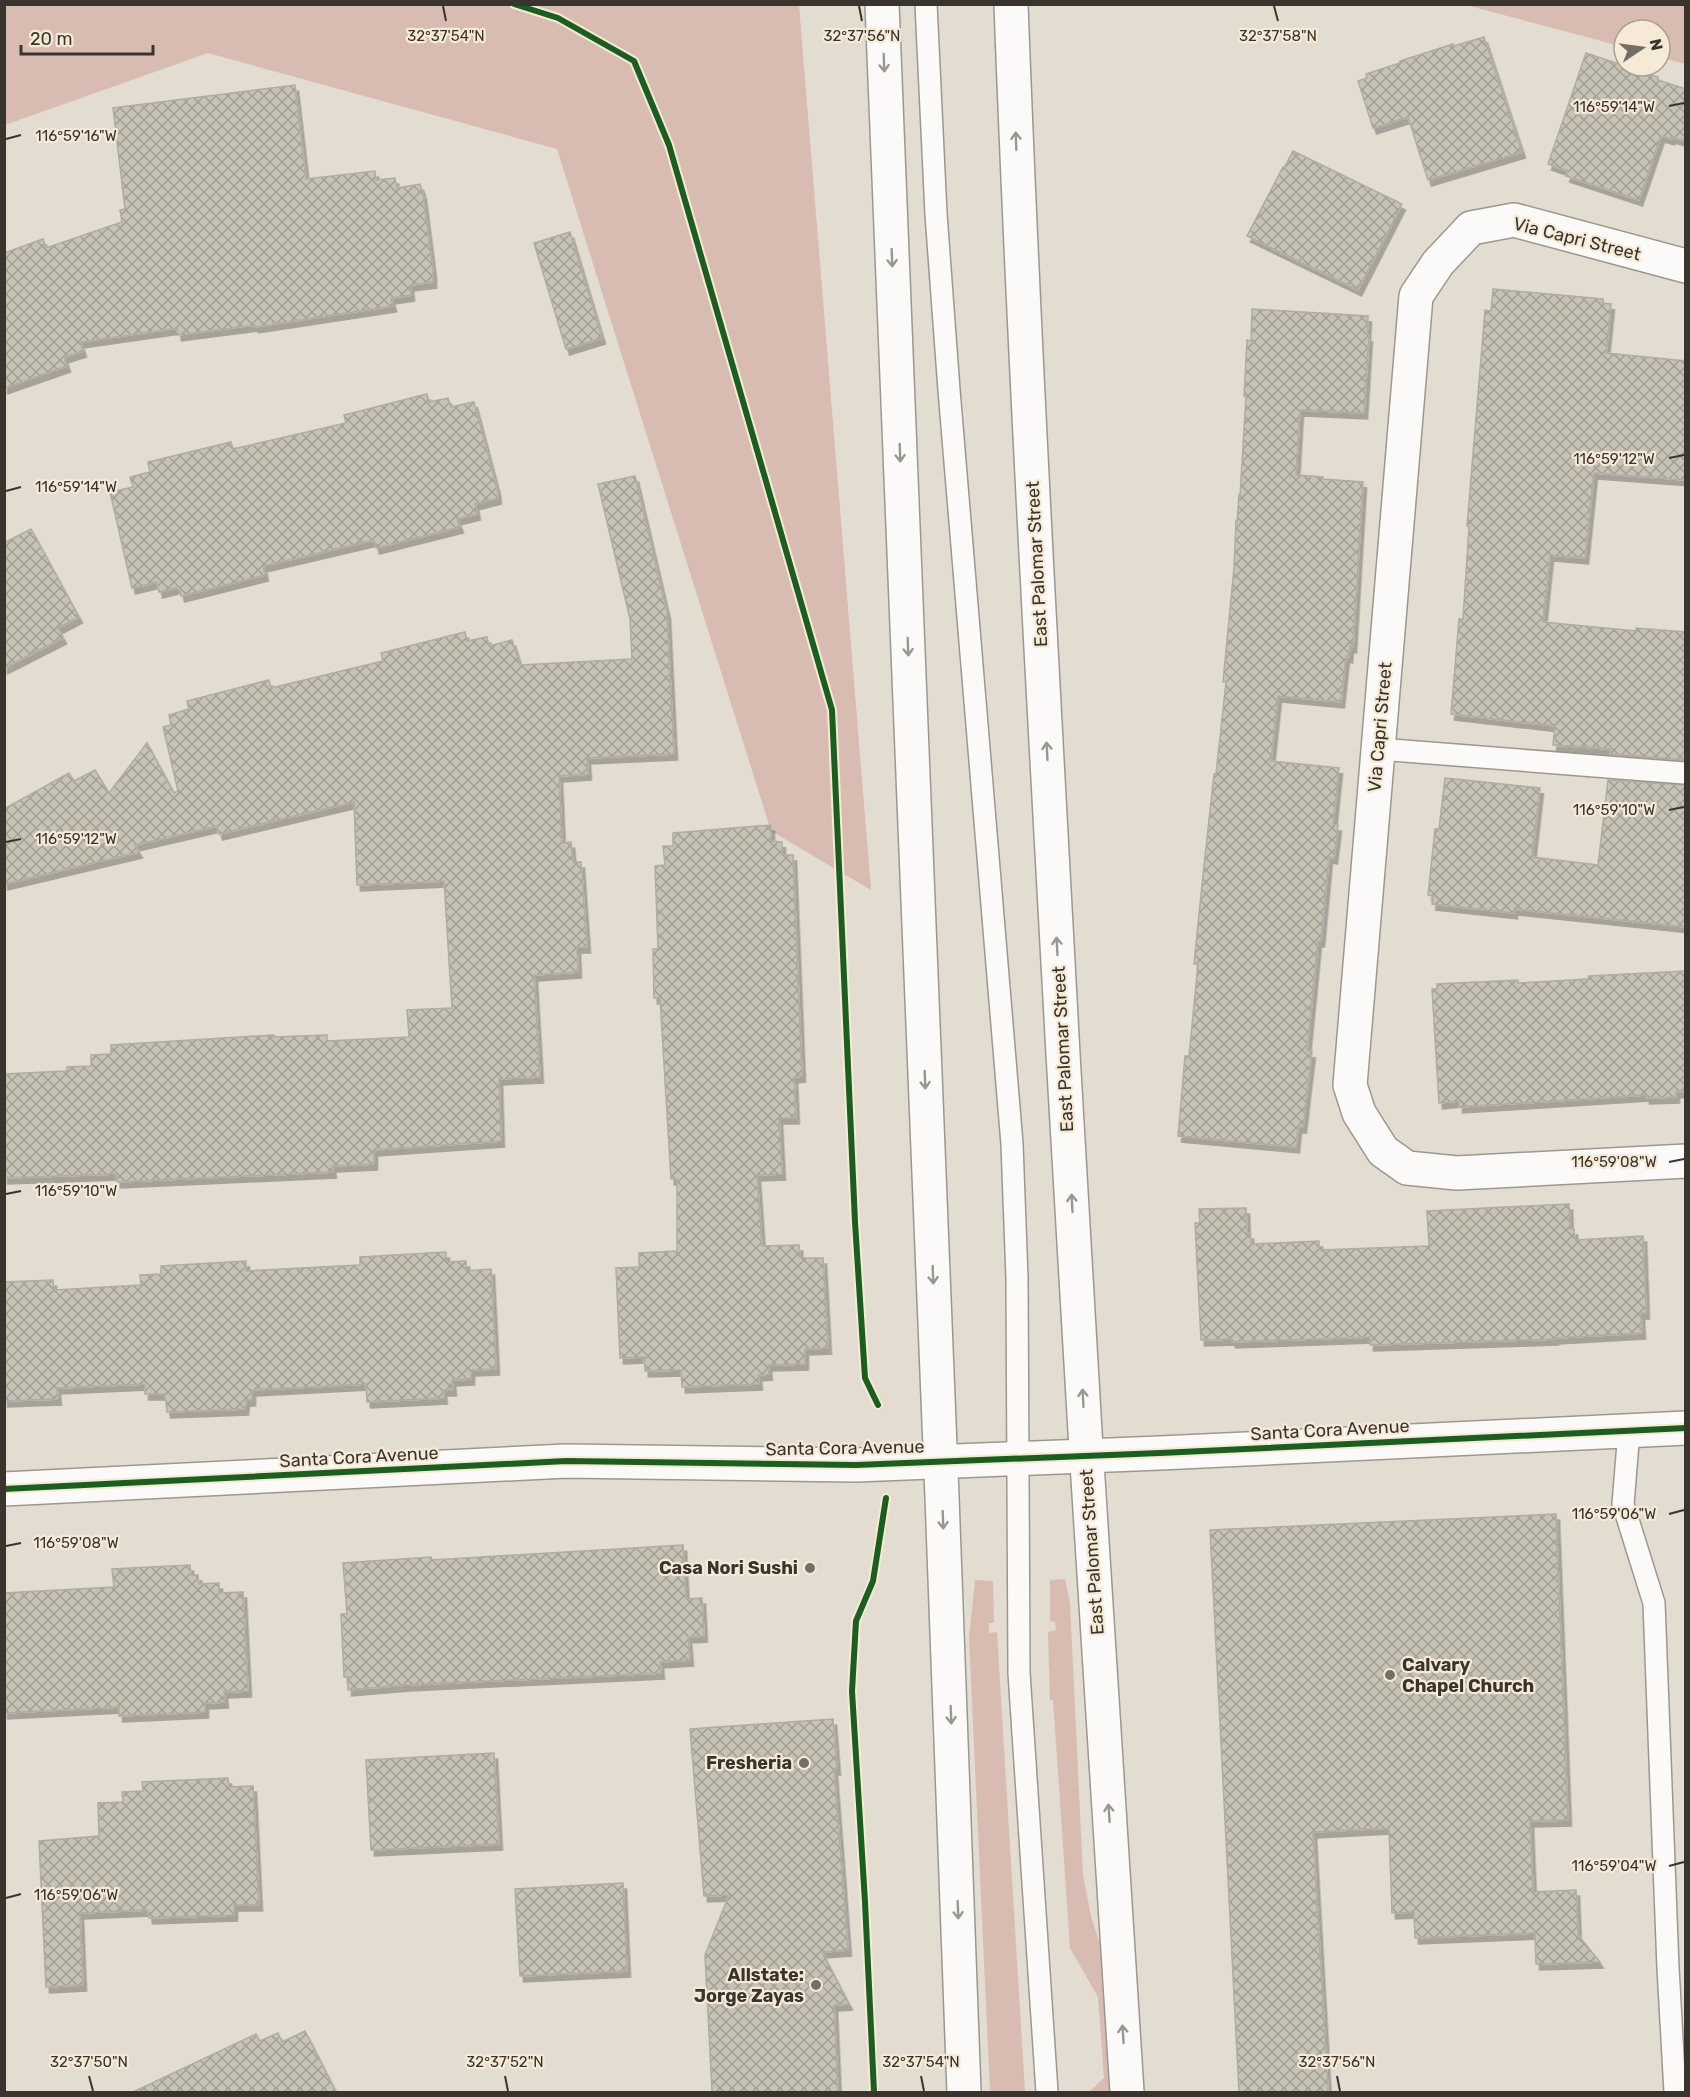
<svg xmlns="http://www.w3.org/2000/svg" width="1690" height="2097" font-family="Rubik,sans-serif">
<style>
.grass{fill:#d9bcb1}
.building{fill:url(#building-cross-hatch);stroke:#afaca3;stroke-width:1.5;filter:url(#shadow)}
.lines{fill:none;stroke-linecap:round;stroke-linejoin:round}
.service-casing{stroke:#9c9890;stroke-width:24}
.minor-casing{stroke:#9c9890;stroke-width:36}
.tertiary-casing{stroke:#9c9890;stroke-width:36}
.secondary-casing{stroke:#9c9890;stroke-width:36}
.service{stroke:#fbfaf8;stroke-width:21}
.minor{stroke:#fbfaf8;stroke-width:33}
.tertiary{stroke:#fbfaf8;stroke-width:33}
.secondary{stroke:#fbfaf8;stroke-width:33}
.cycleway-casing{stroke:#f6ead7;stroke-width:10}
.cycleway{stroke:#1b5e20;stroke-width:6}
.oneway{stroke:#9a9792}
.ticks{fill:none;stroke:#39342d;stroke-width:2}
.poi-dot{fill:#746f66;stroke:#f6ead7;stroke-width:2}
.labels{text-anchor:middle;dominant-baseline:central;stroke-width:4.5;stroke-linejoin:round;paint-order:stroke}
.street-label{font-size:18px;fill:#39342d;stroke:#f6ead7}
.poi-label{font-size:18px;font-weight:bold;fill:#39342d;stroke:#f6ead7;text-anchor:end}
.ticks-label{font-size:15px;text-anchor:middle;fill:#39342d;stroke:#f6ead7;stroke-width:4.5;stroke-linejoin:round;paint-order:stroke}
</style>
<defs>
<pattern id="building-cross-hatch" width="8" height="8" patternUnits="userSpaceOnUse" patternTransform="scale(1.5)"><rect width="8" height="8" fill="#c6c2b4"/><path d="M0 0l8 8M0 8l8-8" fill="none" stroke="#a29e93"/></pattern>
<filter id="shadow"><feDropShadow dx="3.5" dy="6" stdDeviation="0" flood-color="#0004"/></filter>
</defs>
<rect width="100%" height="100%" fill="#e2dcd1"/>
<!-- grass -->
<g class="grass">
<path d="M4 5H799L871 890 771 831 557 149 208 53 5 125Z"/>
<path d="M1466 5H1685V64L1660 57V30H1624V47Z"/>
<path d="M1065 1579 1070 1603 1083 1875 1091 1916 1101 1948 1114 2092H1089L1104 2078 1098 1997 1070 1948 1053 1700H1050L1048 1632 1056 1630 1055 1622 1050 1621V1580Z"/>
<path d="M975 1580 993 1581 994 1623H989V1633L997 1632 1025 2092H990L969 1637Z"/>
</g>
<!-- building -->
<g class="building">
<path d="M1484 37 1522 152 1428 180 1408 117 1373 128 1358 81 1367 78 1366 74 1400 63V61L1453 44 1454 46Z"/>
<path d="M1586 53 1658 77V80L1686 89V141L1671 137V139L1661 136 1639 200 1566 176 1568 171 1548 164Z"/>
<path d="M295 85 306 179 375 171 376 180 395 178 397 188 420 184 423 194 433 272V282L410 285 411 295 391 298 393 306 255 327V325L178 335 177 328 80 342 83 351 64 357 67 366 4 388V253L43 239 46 248 122 222 120 210 125 209 113 108Z"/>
<path d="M1293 151 1402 204 1358 290 1247 236 1283 167 1284 168Z"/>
<path d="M570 232 602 338 566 349 534 243Z"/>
<path d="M1493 289 1603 299V303L1611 304 1606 353 1686 361V480L1594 473 1585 558 1550 555 1543 622 1636 631V628L1686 632V760L1610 754 1611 749 1553 745 1555 726 1451 714 1459 619H1463L1469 527 1467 526 1485 310 1491 311Z"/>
<path d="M1252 309 1368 316 1367 336H1369L1364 413 1300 410 1296 475 1323 477V479L1363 482 1353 647 1350 646 1349 657 1346 656 1341 702 1278 696 1271 761 1339 768 1333 825H1338L1334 858 1329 857 1321 941H1318L1307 1051 1312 1052 1308 1083 1303 1127H1298L1296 1147 1178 1136 1185 1056H1189L1198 964H1194L1203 875 1214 774H1216L1226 682H1223L1234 568 1236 521 1237 522 1239 495 1240 496 1246 396H1244L1247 340 1251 341Z"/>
<path d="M427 394 429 402 448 398 451 407 474 402 497 489 498 498 475 504 477 514 457 519 460 527 376 548 374 540 306 556 263 566 265 575 181 596 179 587 159 592 157 582 132 588 110 492 133 487 130 477 150 472 148 462 231 442 233 449 346 423 344 415Z"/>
<path d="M635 476 667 613 674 754 587 758 588 774 559 776 562 843 571 842 573 862H581L587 947H577L578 972 534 975 540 1077 499 1079 501 1141 374 1150V1164L332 1166 333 1172 117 1182 116 1174 4 1178V1074L67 1071V1067L91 1066V1055L111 1054V1045L274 1035V1037L327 1035V1041L409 1037 407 1010 452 1008 444 881 357 885 354 802 219 834 217 826 135 845 139 852 4 884V809L69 773 74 781 95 770 109 793 147 743 174 793 178 791 163 727 171 725 169 715 189 709 187 701 269 680 271 688 383 661 381 653 465 632 467 641 487 637 489 646 512 640 520 665 632 659 630 619 598 484Z"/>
<path d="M31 529 79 617 58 628 63 638 4 668V543Z"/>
<path d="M1445 778 1540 788 1532 857 1598 865 1608 780 1686 785V927L1514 909V913L1432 904 1433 896 1428 895 1435 829H1439Z"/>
<path d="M771 825V841L782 842V855H793L802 1076 794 1077 796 1118H779L782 1174 757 1175 762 1246 799 1245 800 1258H823L828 1348 805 1349V1364L768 1365 769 1374 758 1375 759 1384 682 1387 681 1370 645 1371 644 1357 620 1358 616 1268 639 1267V1253L677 1251V1179H671L660 998H654L653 949H658L655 866 665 865 663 846H673V833Z"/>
<path d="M1686 971V1091L1676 1092V1097L1646 1098V1095L1459 1107V1101L1439 1103 1432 989H1437V984L1518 980V983L1588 979 1589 976Z"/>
<path d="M1569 1204 1570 1229H1574L1575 1240 1643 1236 1646 1313H1641L1642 1333 1555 1338V1339L1370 1345V1337L1232 1342V1339L1201 1340 1195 1223H1200L1199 1209 1246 1208 1247 1233H1250L1251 1244 1319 1241V1250L1429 1246 1427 1211Z"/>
<path d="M446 1252V1262L466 1261V1271L491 1269 496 1369 471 1370V1379L452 1380 453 1390H443L444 1398 367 1402 366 1384 329 1386 252 1390V1400H246L245 1409 167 1412 165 1394H145V1384L57 1388 58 1399 4 1401V1282L53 1280 54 1290 141 1285 140 1275 161 1274V1266L246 1261V1271L360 1265V1257Z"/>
<path d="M1556 1514 1568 1820 1530 1821 1533 1892 1576 1890 1578 1935 1600 1962 1536 1964 1535 1933 1415 1938 1414 1912 1392 1913 1389 1828 1313 1832 1328 2092H1239L1210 1530Z"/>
<path d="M683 1545 686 1599 702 1598 704 1636 688 1637 690 1660 660 1662 661 1673 406 1685 348 1690V1677H344L341 1614H347L343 1563 431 1557 432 1560Z"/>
<path d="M190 1565 191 1575H198L199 1584 219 1583V1593L243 1592 248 1691 224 1692 225 1702 205 1703V1712L119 1716V1707L4 1713V1593L114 1587 112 1569Z"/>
<path d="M833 1719 837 1769H834L848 1950 822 1952 849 2004 834 2005 838 2092H712L705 1955 729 1895 704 1896 690 1729Z"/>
<path d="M494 1753 499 1844 371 1850 366 1760Z"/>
<path d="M228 1778 229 1787 253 1786 259 1905H234V1915L149 1918 148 1910 80 1913 83 1985 46 1987 39 1841 99 1836 98 1803 123 1802 122 1792 143 1791 142 1782Z"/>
<path d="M623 1883 627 1971 520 1976 515 1889Z"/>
<path d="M305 2031 336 2092H133L256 2034 260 2041 278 2033 282 2042Z"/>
</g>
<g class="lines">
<defs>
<g id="service">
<path d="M926 4 936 214 949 390 1012 1144 1017 1278 1019 1673 1047 2092"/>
<path d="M1379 749 1684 773"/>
<path d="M1629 1431 1623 1504 1654 1603 1668 1968 1675 2092"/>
</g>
<path id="minor" d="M1686 266 1514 220 1471 228 1438 263 1416 296 1350 1085 1359 1113 1383 1151 1407 1168 1457 1173 1686 1161"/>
<path id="tertiary" d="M4 1489 566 1461 856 1465 1160 1453 1686 1428"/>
<g id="secondary">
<path d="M882 4 942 1497 964 2092"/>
<path d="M1011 4C1024 355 1044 704 1063 1054 1083 1400 1103 1747 1127 2092"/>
</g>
</defs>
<!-- service casing -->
<use href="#service" class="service-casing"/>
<!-- minor casing -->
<use href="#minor" class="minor-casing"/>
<!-- tertiary casing -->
<use href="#tertiary" class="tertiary-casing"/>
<!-- secondary casing -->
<use href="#secondary" class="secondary-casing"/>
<!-- service -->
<use href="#service" class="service"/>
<!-- minor -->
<use href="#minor" class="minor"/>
<!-- tertiary -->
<use href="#tertiary" class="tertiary"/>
<!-- secondary -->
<use href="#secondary" class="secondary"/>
<defs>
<g id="cycleway">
<path d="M514 4 558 18 634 61 669 145 832 710 855 1222 865 1378 878 1405"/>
<path d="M4 1489 566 1461 856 1465 1160 1453 1686 1428"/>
<path d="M874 2092 865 1902 852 1691 856 1621 873 1581 886 1498"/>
</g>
</defs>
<!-- cycleway casing -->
<use href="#cycleway" class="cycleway-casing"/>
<!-- cycleway -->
<use href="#cycleway" class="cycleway"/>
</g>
<!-- one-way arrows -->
<defs><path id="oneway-shaft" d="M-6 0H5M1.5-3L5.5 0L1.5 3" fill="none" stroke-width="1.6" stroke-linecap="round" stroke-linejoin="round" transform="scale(1.5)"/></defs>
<g class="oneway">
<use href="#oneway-shaft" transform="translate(884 63) rotate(88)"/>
<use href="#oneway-shaft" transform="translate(1016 141) rotate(-92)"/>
<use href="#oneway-shaft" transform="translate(892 258) rotate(88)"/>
<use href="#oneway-shaft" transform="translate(900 453) rotate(88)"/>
<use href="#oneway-shaft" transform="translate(908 647) rotate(88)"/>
<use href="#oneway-shaft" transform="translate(1047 751) rotate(-93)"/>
<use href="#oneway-shaft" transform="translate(1057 946) rotate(-93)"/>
<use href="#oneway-shaft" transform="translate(925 1080) rotate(88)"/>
<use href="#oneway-shaft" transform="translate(1072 1203) rotate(-93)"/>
<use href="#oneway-shaft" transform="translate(933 1275) rotate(88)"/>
<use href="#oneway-shaft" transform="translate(1083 1398) rotate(-93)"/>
<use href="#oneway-shaft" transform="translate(943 1520) rotate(88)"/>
<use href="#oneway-shaft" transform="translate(951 1715) rotate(88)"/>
<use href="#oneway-shaft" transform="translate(1109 1813) rotate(-94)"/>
<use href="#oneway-shaft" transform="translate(958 1910) rotate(88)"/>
<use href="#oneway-shaft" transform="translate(1123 2034) rotate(-94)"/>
</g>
<!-- ticks -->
<path class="ticks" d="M443 6 446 21M859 6 862 21M1274 6 1278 21M1669 106 1684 103M6 139 21 135M1669 458 1684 455M6 491 21 487M1669 810 1684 807M6 842 21 839M1669 1162 1684 1159M6 1194 21 1191M1669 1514 1684 1510M6 1546 21 1543M1669 1866 1684 1862M6 1898 21 1894M89 2076 93 2091M505 2076 508 2091M921 2076 924 2091M1337 2076 1340 2091"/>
<!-- markers -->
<g class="poi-dot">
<circle cx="810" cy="1568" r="6"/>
<circle cx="1390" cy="1675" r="6"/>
<circle cx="804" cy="1763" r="6"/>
<circle cx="816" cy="1985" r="6"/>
</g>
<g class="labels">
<!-- street labels -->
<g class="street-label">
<text transform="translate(1577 239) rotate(14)">Via Capri Street</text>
<text transform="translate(1037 564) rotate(-93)">East Palomar Street</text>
<text transform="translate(1380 727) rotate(-85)">Via Capri Street</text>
<text transform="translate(1063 1049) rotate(-93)">East Palomar Street</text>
<text transform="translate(1330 1430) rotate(-3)">Santa Cora Avenue</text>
<text transform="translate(845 1448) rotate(-1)">Santa Cora Avenue</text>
<text transform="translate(359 1457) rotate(-3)">Santa Cora Avenue</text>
<text transform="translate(1092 1552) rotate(-94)">East Palomar Street</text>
</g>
<!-- poi labels -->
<g class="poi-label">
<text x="798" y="1568">Casa Nori Sushi</text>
<text x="1402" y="1665" text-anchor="start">Calvary<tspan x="1402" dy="21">Chapel Church</tspan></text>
<text x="792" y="1763">Fresheria</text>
<text x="804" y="1975">Allstate:<tspan x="804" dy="21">Jorge Zayas</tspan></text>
</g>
</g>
<g class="ticks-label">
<text x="446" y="41">32°37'54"N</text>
<text x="862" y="41">32°37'56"N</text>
<text x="1278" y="41">32°37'58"N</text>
<text x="1614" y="112">116°59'14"W</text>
<text x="76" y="141">116°59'16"W</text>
<text x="1614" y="464">116°59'12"W</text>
<text x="76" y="492">116°59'14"W</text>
<text x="1614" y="815">116°59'10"W</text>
<text x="76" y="844">116°59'12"W</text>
<text x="1614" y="1167">116°59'08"W</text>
<text x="76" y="1196">116°59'10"W</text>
<text x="1614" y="1519">116°59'06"W</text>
<text x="76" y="1548">116°59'08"W</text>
<text x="1614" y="1871">116°59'04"W</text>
<text x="76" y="1900">116°59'06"W</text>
<text x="89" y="2067">32°37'50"N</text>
<text x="505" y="2067">32°37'52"N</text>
<text x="921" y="2067">32°37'54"N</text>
<text x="1337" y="2067">32°37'56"N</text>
</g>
<!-- border -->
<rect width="1690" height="2097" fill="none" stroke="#39342d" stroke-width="12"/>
<!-- north arrow -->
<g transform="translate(1642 48) rotate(77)"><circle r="28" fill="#f6ead7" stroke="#aaa193" stroke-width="1.5"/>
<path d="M0-4.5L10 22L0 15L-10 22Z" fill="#746f66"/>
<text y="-9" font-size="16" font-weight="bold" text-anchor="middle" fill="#39342d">N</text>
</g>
<!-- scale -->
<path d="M21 45v9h132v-9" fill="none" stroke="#39342d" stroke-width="3"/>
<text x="30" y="45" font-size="18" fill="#39342d" stroke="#f6ead7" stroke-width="4.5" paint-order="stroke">20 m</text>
</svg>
